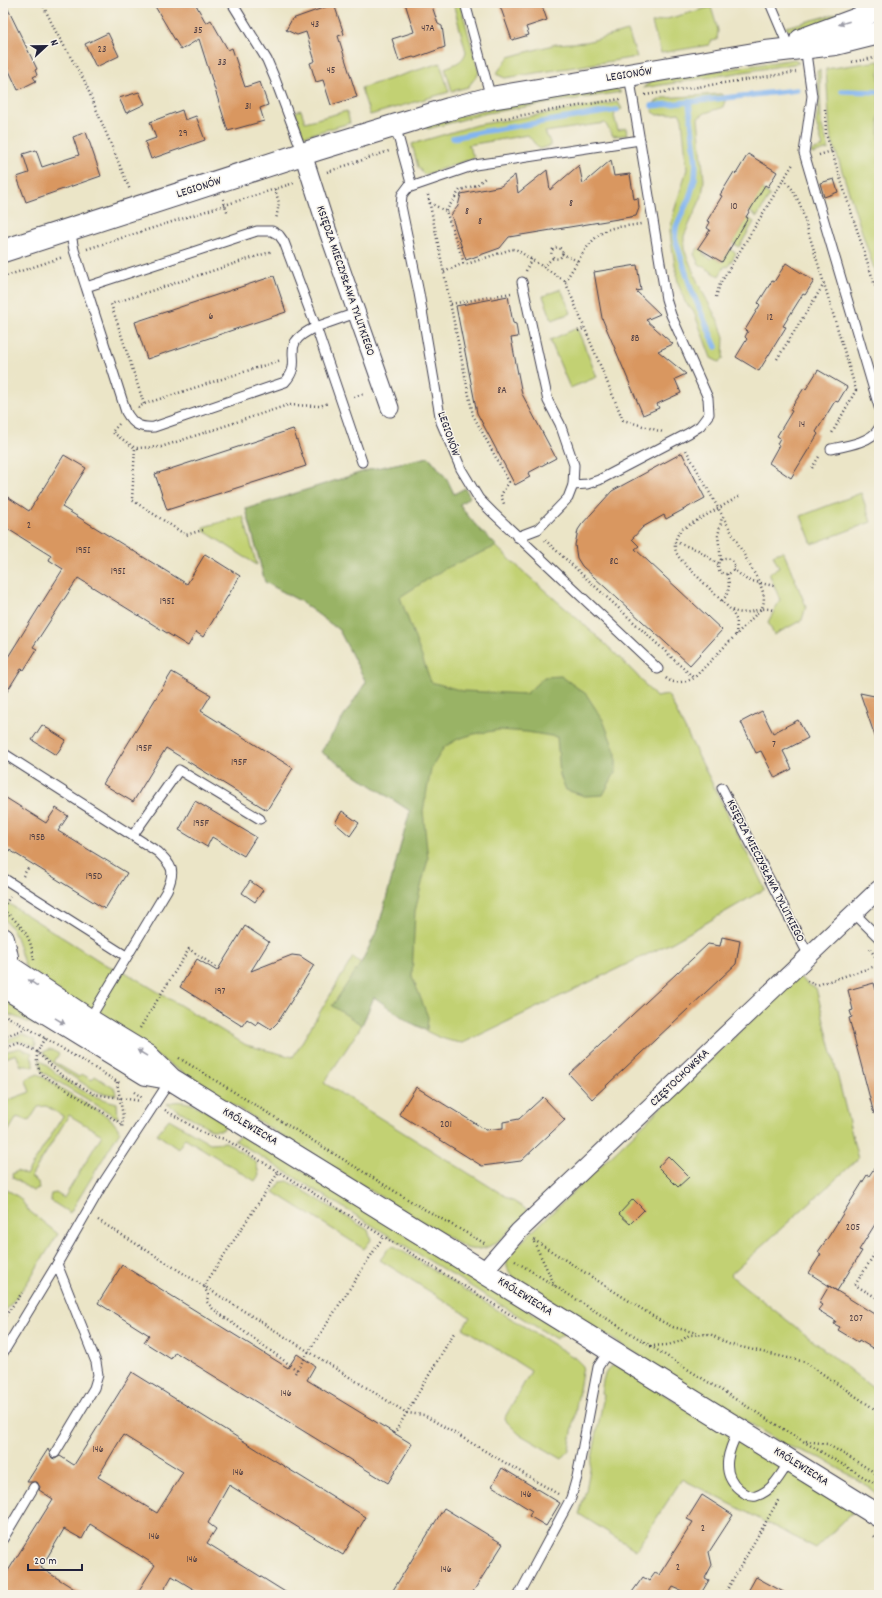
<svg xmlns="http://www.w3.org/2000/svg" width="882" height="1598" font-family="Dekko,sans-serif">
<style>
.green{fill:#c2d173;stroke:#727a57}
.forest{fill:#99b365;stroke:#5e6a50}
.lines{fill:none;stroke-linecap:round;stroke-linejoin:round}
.stream{stroke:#83b5f0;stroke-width:5.5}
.building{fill:#d99760;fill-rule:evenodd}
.lane-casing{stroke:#403f50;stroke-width:11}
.street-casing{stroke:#403f50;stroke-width:19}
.secondary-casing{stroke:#403f50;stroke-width:24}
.path{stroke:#403f50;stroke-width:2.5;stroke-dasharray:1 3;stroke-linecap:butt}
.lane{stroke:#fff;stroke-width:9}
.street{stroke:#fff;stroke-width:17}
.secondary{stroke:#fff;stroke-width:22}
.oneway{fill:#9c9ca7}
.labels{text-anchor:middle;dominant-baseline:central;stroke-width:3;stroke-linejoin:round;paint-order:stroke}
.number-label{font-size:10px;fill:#503f44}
.street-label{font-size:12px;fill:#22223b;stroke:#f7f3e8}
</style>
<rect width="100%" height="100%" fill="#f7f3e8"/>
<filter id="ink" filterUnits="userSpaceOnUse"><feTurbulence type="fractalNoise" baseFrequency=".025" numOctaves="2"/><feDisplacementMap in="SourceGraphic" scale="8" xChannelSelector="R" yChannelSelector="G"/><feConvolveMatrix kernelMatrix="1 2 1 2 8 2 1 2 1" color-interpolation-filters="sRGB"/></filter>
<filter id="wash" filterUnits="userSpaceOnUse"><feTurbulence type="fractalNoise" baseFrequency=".012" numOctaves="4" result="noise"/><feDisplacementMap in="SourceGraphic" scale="16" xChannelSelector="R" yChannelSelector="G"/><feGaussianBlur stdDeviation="0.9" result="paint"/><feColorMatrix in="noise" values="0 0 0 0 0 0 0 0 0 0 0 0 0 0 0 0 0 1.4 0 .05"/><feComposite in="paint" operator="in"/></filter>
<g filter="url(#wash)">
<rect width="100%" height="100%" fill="#ebe5c7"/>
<!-- green -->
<g class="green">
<path d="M453 3H460L479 73 468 87 452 91 445 68C455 64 463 62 466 52Z"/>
<path d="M711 7 718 30 717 40 711 41 709 45 661 53 652 23Z"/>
<path d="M839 13 842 14 793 34 786 27Z"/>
<path d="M628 31 637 57 505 78 496 74 509 57 556 44 586 42Z"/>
<path d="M795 59 799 63 643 88 651 81Z"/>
<path d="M879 61V284L830 134 826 69Z"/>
<path d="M440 63 449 92 370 115 361 88Z"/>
<path d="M820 70 821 123 829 149 812 154 811 151 823 147 816 123 819 100 817 71Z"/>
<path d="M615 88 621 92 487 113 428 129 424 126 492 108Z"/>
<path d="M721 94 726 98 723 107 705 113 698 118 704 180 702 196 684 236V249L698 283 720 325 724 337 723 359 719 362 711 358 694 312 685 302 678 283 671 241 670 230 673 215 687 169 682 118 679 113 658 115 653 112 652 106 654 103 663 98Z"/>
<path d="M618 102 622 109 614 112 615 115 614 116 618 130 626 128 627 135 613 136 605 123 545 132 550 142V146L539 149 528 135 468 145 474 157 471 159 424 175 418 167 412 144 476 125Z"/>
<path d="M301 110 305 122 347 111 350 123 305 136 303 135 295 112Z"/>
<path d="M762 189 770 195 757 217 749 211Z"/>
<path d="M748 218 754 222 739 247 733 243Z"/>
<path d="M698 248 704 251 703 254 711 259 713 257 722 262 729 249 736 253 728 267 725 266 719 276 699 264 694 254Z"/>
<path d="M561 289 571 313 552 320 543 296Z"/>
<path d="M577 328 597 377 570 388 550 340Z"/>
<path d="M429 457C435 464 442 472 447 481 457 499 464 513 479 529 535 588 604 634 656 697L668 695 765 889 673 942 463 1043C429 1040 402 1014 374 997L362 1025 324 1083 529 1211C511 1228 493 1256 466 1248 317 1159 170 1067 27 970 18 952 20 933 3 919V900L106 965 125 972 246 1045 293 1057 353 957 361 963 378 929 410 811 321 752 366 682 339 630 300 601 265 582 246 509 372 469Z"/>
<path d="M861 493 871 522 812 544 801 516Z"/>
<path d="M243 516 257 565 204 531 203 527Z"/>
<path d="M783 551 806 606 802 620 774 635 768 622 780 600 769 573 779 568 773 555Z"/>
<path d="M798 976 807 984 816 988 858 1159 730 1275 879 1393V1496L866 1485 821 1458 785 1445 523 1284C508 1274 500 1265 514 1249Z"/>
<path d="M3 999 18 1004 39 1023 37 1026 3 1012Z"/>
<path d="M22 1034 34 1039 36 1045 35 1046C24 1041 15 1040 3 1044V1041Z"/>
<path d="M20 1048 32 1053 31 1056 35 1066H21L16 1054 3 1059V1052Z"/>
<path d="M50 1049 59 1054 54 1062 79 1077 82 1074 92 1080 95 1076 115 1089 116 1095 101 1093 87 1086 54 1064 43 1052Z"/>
<path d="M39 1059C63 1080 85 1096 117 1103L118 1118 42 1072Z"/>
<path d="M38 1074 111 1119 120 1131 70 1213 51 1201 50 1199 51 1194 56 1193 64 1198 102 1135 69 1115 31 1177 38 1182 39 1189 33 1191 13 1178 12 1174 17 1171 26 1175 63 1116 46 1106 38 1107 29 1121 17 1117 3 1140V1102L30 1092 26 1081 28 1078Z"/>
<path d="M173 1102C193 1099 211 1115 227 1124L222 1130H213L167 1104Z"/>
<path d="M169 1119 210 1143 226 1142 256 1162 259 1175 255 1181 185 1138 178 1149 157 1134Z"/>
<path d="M243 1134 565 1333 556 1339 234 1140Z"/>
<path d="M288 1181 368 1230 371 1240 364 1249 274 1192 281 1182Z"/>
<path d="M3 1187 20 1198 28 1210 58 1234 27 1283 3 1314Z"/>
<path d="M394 1246 575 1358 583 1366 569 1450 562 1459 519 1434 504 1419 531 1371 463 1328 470 1317 380 1260 389 1248Z"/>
<path d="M616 1365 854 1511 816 1548 682 1479 636 1550 579 1514 586 1490 604 1395 601 1394C603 1382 603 1368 616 1365Z"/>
</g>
<!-- forest -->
<path class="forest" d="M429 457 447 479 454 494 465 488 470 497 459 505 479 529 497 546 444 569 400 597 431 682 463 691 526 694 544 677 561 676 586 694 603 720 616 754V771L603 795 585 796 566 790 560 775 557 737 527 732 499 730 474 734 458 739 444 747 431 769 423 811 428 859 415 911 412 976 428 1017 427 1030 409 1022 374 997 362 1025 332 1006 361 963 378 929 410 811 321 752 366 682 339 630 300 601 265 582 246 509 372 469Z"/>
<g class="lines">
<!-- stream -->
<g class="stream">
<path d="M842 91 879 92"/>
<path d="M689 102 696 162 695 178 690 196 676 227 675 238 691 289 716 347"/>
<path d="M652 106 797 90"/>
<path d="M453 138 480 132 617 110"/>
</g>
</g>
<g id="blocks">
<!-- building -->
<g class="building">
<path d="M3 3H5L37 69 35 70 37 75 33 77 36 81 18 90 3 58Z"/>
<path d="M153 3H195L206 23 211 20 228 50 232 48 245 87 260 82 268 105 260 108 264 121 228 131 199 39 181 50Z"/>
<path d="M405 3H431L438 24 442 26 445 47 415 58 413 57 399 61 392 39 414 32Z"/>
<path d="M499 3H541L547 20 526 27 529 35 512 40Z"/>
<path d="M334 4 344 34 338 36 357 97 331 105 323 80 316 82 310 63 315 61 306 32 297 35 286 30 292 19Z"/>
<path d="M108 33 119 56 96 67 85 44Z"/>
<path d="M139 92 145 104 126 113 119 98Z"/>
<path d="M182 110 185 120 196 116 205 140 151 159 145 142 156 138 150 122Z"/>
<path d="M86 132 101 176 26 202 17 177 29 173 23 154 36 150 42 167 79 155 73 137Z"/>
<path d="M748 154 777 172 768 187 765 185 746 217 748 218 722 262 698 248 710 230 707 228 710 222 707 221 722 196 720 195 734 172 736 174Z"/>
<path d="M611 160 614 176 630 174 634 199 638 198 639 208 636 216 509 237 500 248 466 260 451 215 458 206 461 194 501 186 515 175 518 193 547 170 550 190 579 165 583 184Z"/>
<path d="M834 179 838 192 824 197 820 183Z"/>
<path d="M786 263 814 281 805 295 803 294 783 326 786 327 759 371 736 357 747 339 745 337 748 331 745 330 760 305 758 303 772 281 774 282Z"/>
<path d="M637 265 641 290 636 291 660 314 646 320 673 344 658 351 686 374 675 379 681 393 657 404 659 408 643 415 602 318 594 272Z"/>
<path d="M274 276 286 312 147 359 135 322Z"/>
<path d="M508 296 513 323 516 324 518 337 511 338 522 394 556 458 528 473 530 477 515 485 477 413 456 306Z"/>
<path d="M818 370 847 387 838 402 835 401 816 432 818 434 791 478 769 463 779 445 777 444 780 438 777 436 792 411 790 410 804 388 806 389Z"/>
<path d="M293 429 306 466 167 510 155 474Z"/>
<path d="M682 453 705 498 666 519 664 515 643 527 632 539 639 546 635 549 722 630 690 665 582 566 577 558 575 545 578 530 582 524 612 491Z"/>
<path d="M64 455 86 468 62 507 187 584 205 554 240 576 203 637 196 632 188 646 78 578 33 647 37 649 24 670 21 669 3 698V665L63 569 49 560 51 556 3 526V494L29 511Z"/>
<path d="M172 672 211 695 201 711 293 768 267 810 166 748 133 802 103 784Z"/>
<path d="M860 693 879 697V741L877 742Z"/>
<path d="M762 711 773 733 798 720 808 738 783 751 792 769 775 778 761 751 756 753 741 722Z"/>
<path d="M42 725 66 740 56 755 32 740Z"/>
<path d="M3 796 46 823 56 808 68 816 58 831 127 873 105 909 3 846Z"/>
<path d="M195 801 256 837 244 856 212 837 207 847 179 830Z"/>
<path d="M342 811 359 823 350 836 335 823Z"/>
<path d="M250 881 263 890 255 902 242 893Z"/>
<path d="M245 926 269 942 251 971 292 955 300 956 314 965 278 1022 271 1029 258 1021 256 1025 247 1019 242 1026 180 987 197 959 217 971Z"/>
<path d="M722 937 740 941 736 964 592 1099 569 1074 708 944 720 946Z"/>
<path d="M874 983 879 1002V1113L874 1114 849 1018 852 1017 850 1011 853 1010 848 990Z"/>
<path d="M416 1087 486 1130 503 1128V1122L519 1119 543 1097 565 1120 521 1161 482 1166 399 1114Z"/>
<path d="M668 1156 689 1177 678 1187 658 1167Z"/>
<path d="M879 1161V1218L859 1250 862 1251 837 1291 809 1273 821 1254 818 1252 829 1236 867 1175 869 1176Z"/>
<path d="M633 1199 644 1210 630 1224 619 1214Z"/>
<path d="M122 1265 288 1368 297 1354 315 1366 307 1380 412 1444 388 1483 175 1352 171 1359 144 1342 149 1335 98 1303Z"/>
<path d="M829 1286 879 1317V1352L859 1340 858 1342 838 1330 840 1327 834 1324 836 1321 818 1310 822 1305 819 1303Z"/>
<path d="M132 1372 366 1517 343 1555 229 1485 208 1523 216 1529 207 1543 290 1595H203L172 1576 161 1595H136L155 1565 90 1524 82 1539 64 1529 41 1568 84 1595H3V1579L53 1499 39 1490 40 1487 37 1482H27L48 1449 52 1458 55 1459 60 1456 74 1465ZM123 1435 183 1472 157 1513 98 1477Z"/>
<path d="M502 1468 560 1503 546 1526 529 1516 532 1511 492 1486Z"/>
<path d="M702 1495 733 1515 709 1552 712 1565 705 1578 709 1580 700 1595H692L673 1587 668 1595H630L643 1577 649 1581 655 1573 659 1575 693 1522 687 1519Z"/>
<path d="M444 1508 503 1544 471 1595H390Z"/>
<path d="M756 1577 765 1582 789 1595H746Z"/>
</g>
</g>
</g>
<g filter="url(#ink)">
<use href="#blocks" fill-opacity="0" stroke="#403f50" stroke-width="1"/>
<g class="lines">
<defs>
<g id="lane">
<path d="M232 3 267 60 275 79 303 154"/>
<path d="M465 3 491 98"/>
<path d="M770 3 790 50"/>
<path d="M805 46 812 96 804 153 879 407"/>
<path d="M395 125 411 183 402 195 401 206 419 293 441 422 461 469 479 499 492 512 658 669"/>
<path d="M408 188 475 165 640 140"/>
<path d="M70 229 74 250 86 287 257 231H272L279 235 284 242 316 327C274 346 307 358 285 382L154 427C139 428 133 424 126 412L86 287"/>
<path d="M356 313 316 327 362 462"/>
<path d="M831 449C846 446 872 442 879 428"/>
<path d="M573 485 587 484 599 480 689 433 700 426 709 414 708 398 671 315 666 299 629 75"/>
<path d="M517 537 538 529 568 498 573 485 574 465 560 424 548 401 522 282"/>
<path d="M3 753 158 852C172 866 176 870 167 890L89 1020"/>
<path d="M722 788 808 954"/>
<path d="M133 835 179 770 260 819"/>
<path d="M3 878 126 956"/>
<path d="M854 913 879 938"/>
<path d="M3 1353 57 1264"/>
<path d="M739 1429C729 1449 719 1472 739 1489 744 1493 749 1497 756 1496 773 1491 781 1474 790 1460"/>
<path d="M55 1453 94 1388 98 1375 96 1362 57 1264 105 1180 171 1079"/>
<path d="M3 1539 34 1487"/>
<path d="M519 1595 571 1498 577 1477 598 1367 609 1350"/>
</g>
<g id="street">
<path d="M303 154 326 226 390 408"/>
<path d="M484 1271 518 1232 879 889"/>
</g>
<g id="secondary">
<path d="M801 40 860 18 879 7"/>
<path d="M3 251 318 149 449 109 491 98 766 52 835 44 879 33"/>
<path d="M3 939 7 957 3 968"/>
<path d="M5 964 89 1020 148 1056 171 1079 879 1516"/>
<path d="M3 986 146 1074 168 1078"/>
</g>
</defs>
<!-- lane casing -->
<use href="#lane" class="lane-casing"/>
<!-- street casing -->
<use href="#street" class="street-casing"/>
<!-- secondary casing -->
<use href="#secondary" class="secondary-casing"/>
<!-- path -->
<g class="path">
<path d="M42 3 56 32 84 80 130 190"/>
<path d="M852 62 879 57"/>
<path d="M645 95 796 72"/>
<path d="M825 109 826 134 879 298"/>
<path d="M493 120 620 99"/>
<path d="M819 155 832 151"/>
<path d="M327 172 389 151"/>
<path d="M784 179 792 189 800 204 856 390 831 435"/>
<path d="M275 189 279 203 276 220"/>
<path d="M428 195 473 415 509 482 501 495 504 504"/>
<path d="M223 199 228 214"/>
<path d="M430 203 446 211 464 263 467 264 512 249 517 250 565 281 623 420 663 432"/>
<path d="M446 211 460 190 477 185 486 177"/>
<circle cx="557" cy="253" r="5.5"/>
<path d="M87 249 294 183"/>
<path d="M562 254 578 261"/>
<path d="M543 267 553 258"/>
<path d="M526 271 531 259"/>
<path d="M444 272 464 263"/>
<path d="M3 277 63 257"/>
<path d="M565 281C577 264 589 237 609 229 619 226 631 226 641 224"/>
<path d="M716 297 720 284 793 164"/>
<path d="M451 304 511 293"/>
<path d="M578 331 585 328"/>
<path d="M777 359 824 284"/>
<path d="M354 397 363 394"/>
<path d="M144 404 111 304 273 251"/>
<path d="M138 408 144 404 281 360"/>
<path d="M119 424 112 432 135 448"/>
<path d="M812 468 820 455"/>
<path d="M203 530 186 535 132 500 135 448 161 447 288 405 320 406 328 403"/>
<path d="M545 540 694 678"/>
<path d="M675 542 698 550 718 564"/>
<circle cx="726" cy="566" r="8"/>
<path d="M721 560 718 536 722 517"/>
<path d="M733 569 747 580 774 586"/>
<path d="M722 601C730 592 730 585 727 574"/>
<path d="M732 610C747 618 758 605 773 610"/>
<path d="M736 635 737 621 731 610 682 561C672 550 673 539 682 529L740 496"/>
<path d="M666 678C673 685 686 682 694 678L762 608C766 598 763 590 758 580L686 450"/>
<path d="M23 876 28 868"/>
<path d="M3 907 10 897"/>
<path d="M3 910C22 925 31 936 34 960"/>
<path d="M3 915 8 919"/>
<path d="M870 949 879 962"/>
<path d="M807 981 817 985 879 965"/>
<path d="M3 1014 27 1028"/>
<path d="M140 1028 189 949 219 969"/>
<path d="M3 1037 28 1028 121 1084"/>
<path d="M45 1038C36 1052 34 1059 41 1074L122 1124"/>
<path d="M3 1049 19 1043 36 1051 60 1074 94 1094 141 1101"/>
<path d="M179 1058 417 1205 486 1244"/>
<path d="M117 1082 123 1116 122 1129"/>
<path d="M134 1092 143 1098"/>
<path d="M165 1110 207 1135 225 1139 516 1318"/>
<path d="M278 1173 204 1286 208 1295 207 1302 213 1309 297 1370"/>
<path d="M98 1220 407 1413 424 1415 558 1494"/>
<path d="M534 1240 659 1320 673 1327 697 1333"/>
<path d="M534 1242 555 1286"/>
<path d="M879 1247 855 1285 879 1299"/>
<path d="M515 1261 791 1434 879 1486"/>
<path d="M3 1319 22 1293"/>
<path d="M650 1346 668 1345 681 1341 689 1335 710 1334 728 1344 805 1362 879 1412"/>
<path d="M295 1373 383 1237"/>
<path d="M394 1434 454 1333"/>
<path d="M806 1441 827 1444 879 1475"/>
<path d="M874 1536 879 1540"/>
<path d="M724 1595 779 1499"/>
</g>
<!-- lane -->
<use href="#lane" class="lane"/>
<!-- street -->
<use href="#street" class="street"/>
<!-- secondary -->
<use href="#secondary" class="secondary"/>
</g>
<!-- one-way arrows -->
<defs><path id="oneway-solid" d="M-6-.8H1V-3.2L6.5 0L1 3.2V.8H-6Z"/></defs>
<g class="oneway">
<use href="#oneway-solid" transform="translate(844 23) rotate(162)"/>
<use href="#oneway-solid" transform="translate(33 983) rotate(-146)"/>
<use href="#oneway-solid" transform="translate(60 1021) rotate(31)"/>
<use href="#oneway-solid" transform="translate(142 1053) rotate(-148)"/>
</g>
</g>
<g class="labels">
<!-- number labels -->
<g class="number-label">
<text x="315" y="25">43</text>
<text x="428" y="29">47A</text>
<text x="198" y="31">35</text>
<text x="102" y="50">23</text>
<text x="222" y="63">33</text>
<text x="331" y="71">45</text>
<text x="248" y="107">31</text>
<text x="183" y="134">29</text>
<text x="571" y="204">8</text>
<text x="734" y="207">10</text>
<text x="467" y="212">8</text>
<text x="480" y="222">8</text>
<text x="211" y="317">6</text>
<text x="770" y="318">12</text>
<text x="635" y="339">8B</text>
<text x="502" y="391">8A</text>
<text x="802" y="425">14</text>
<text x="29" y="526">2</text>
<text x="83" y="551">195I</text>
<text x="614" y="562">8C</text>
<text x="118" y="572">195I</text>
<text x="167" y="602">195I</text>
<text x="774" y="745">7</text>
<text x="144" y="749">195F</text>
<text x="239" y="763">195F</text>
<text x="201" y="824">195F</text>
<text x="37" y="838">195B</text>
<text x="94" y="877">195D</text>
<text x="220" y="992">197</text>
<text x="446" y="1125">201</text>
<text x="853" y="1228">205</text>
<text x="856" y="1319">207</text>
<text x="286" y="1394">146</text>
<text x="98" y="1450">146</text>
<text x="238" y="1473">146</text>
<text x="526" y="1495">146</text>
<text x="703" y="1529">2</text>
<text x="154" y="1537">146</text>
<text x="192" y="1560">146</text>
<text x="678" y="1568">2</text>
<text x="446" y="1570">146</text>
</g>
<!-- street labels -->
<g class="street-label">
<text transform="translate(629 75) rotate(-9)">LEGIONÓW</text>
<text transform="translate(199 188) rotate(-18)">LEGIONÓW</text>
<text transform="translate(345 281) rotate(71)">KSIĘDZA MIECZYSŁAWA TYLUTKIEGO</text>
<text transform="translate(448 434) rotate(71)">LEGIONÓW</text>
<text transform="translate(765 871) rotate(63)">KSIĘDZA MIECZYSŁAWA TYLUTKIEGO</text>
<text transform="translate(680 1078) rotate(-44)">CZĘSTOCHOWSKA</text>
<text transform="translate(250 1127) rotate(31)">KRÓLEWIECKA</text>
<text transform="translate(525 1297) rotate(32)">KRÓLEWIECKA</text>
<text transform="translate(801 1467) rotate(32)">KRÓLEWIECKA</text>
</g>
</g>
<!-- margin -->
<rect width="882" height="1598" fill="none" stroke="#f7f3e8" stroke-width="16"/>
<!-- north arrow -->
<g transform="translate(46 46) rotate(68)" stroke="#f7f3e8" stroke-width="3" paint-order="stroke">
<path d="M0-3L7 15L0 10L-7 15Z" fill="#22223b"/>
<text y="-6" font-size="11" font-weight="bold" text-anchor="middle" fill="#22223b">N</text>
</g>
<!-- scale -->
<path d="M28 1564v6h54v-6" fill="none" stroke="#22223b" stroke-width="2"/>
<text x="34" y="1564" font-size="12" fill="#22223b" stroke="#f7f3e8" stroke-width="3" paint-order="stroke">20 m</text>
</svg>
